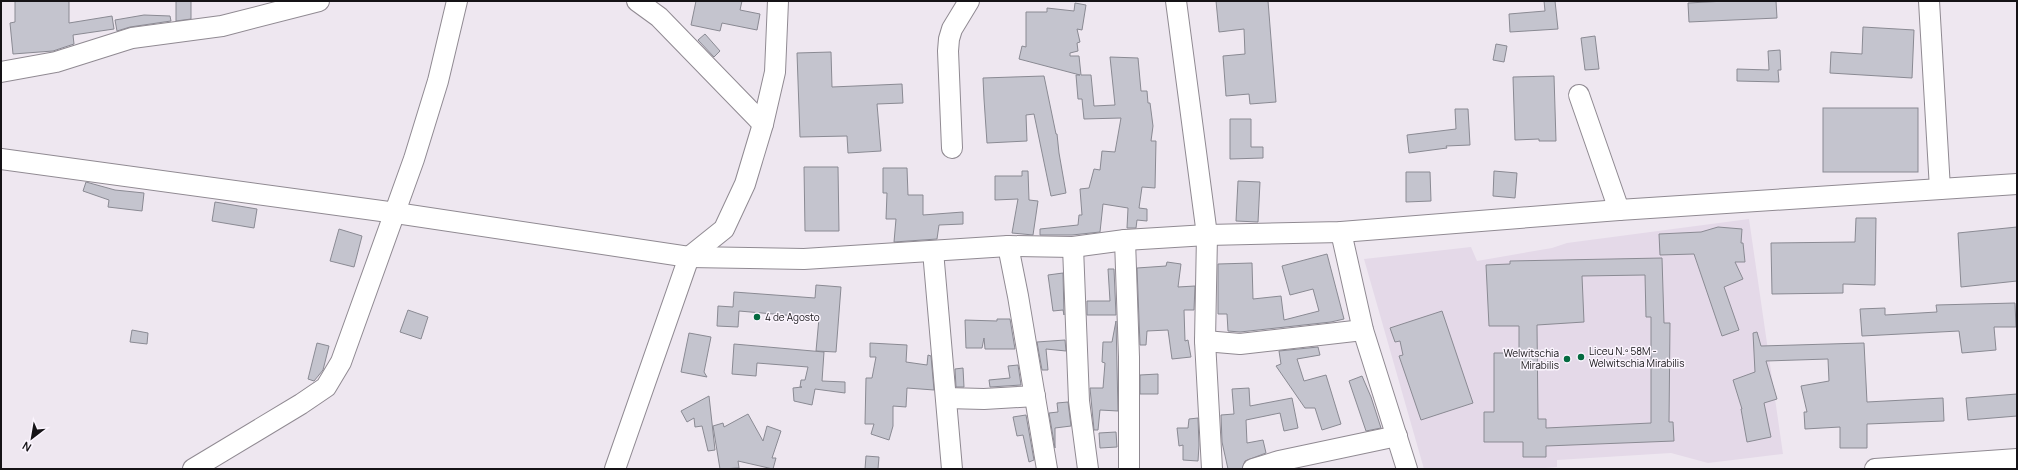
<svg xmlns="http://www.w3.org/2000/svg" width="2018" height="470" font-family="Manrope,sans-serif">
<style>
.built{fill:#e4d9e8}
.building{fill:#c4c4ce;stroke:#8a8a93;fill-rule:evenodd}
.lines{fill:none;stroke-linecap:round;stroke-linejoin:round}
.minor-casing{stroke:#908a92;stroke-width:22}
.minor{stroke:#fff;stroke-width:20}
.poi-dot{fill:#046a40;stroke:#fbf5fe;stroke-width:1.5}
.labels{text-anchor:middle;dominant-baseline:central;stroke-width:3;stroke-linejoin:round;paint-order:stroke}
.poi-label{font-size:10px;fill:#151316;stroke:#fbf5fe;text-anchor:start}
</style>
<rect width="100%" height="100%" fill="#eee7f0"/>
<!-- built -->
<path class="built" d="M1749 219 1783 454 1708 463 1671 453 1557 460V467L1533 469H1424L1364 259 1471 247 1477 261 1552 248 1567 243Z"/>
<!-- building -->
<g class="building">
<path d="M15 1H69V23L112 16 114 29 73 35 74 44 53 51 13 54 10 23 15 22Z"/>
<path d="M176 1H191V19L176 21Z"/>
<path d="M696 1H742L740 10 760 14 757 30 722 23 720 31 691 25Z"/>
<path d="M1216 1H1268L1276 102 1250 104 1249 94 1226 96 1223 56 1245 54 1244 29 1219 32Z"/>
<path d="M1544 1H1555L1558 29 1510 32 1509 14 1545 11Z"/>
<path d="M1726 1H1776L1777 18 1689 22 1688 3Z"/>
<path d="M1075 3 1086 5 1082 30 1077 29 1080 42 1077 43 1078 51 1070 53V56H1079L1081 75H1091L1094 106 1115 105 1110 57 1138 58 1141 91H1147L1148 103H1150L1153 126 1151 141H1156L1155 188 1142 187 1139 208 1147 209V221L1137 220 1136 228H1127L1128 208 1103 204 1100 232 1072 235H1040V229L1078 225 1079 215H1082L1080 189 1089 188 1094 169 1100 170 1102 151 1115 152 1121 118 1084 119 1082 99H1078L1076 75H1080L1019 59 1022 46 1026 47V12H1047V8L1074 11Z"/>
<path d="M144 15 170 16 171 21 130 27 117 31 115 20Z"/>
<path d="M1863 27 1914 30 1912 78 1830 73 1831 52 1862 54Z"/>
<path d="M705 34 720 51 714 57 698 40Z"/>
<path d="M1595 36 1599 69 1585 70 1581 38Z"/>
<path d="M1496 44 1507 46 1504 62 1493 60Z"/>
<path d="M1780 50 1781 70H1778L1779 82 1737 81V69L1769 70 1768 51Z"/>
<path d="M831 52 832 87 902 84 903 103 877 104 881 151 848 153 847 136 800 137 797 53Z"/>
<path d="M1044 76 1056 134H1057L1059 153 1066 193 1051 196 1034 114 1026 115 1027 141 987 143 984 99 983 78Z"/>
<path d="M1554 76 1556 141H1539V139L1515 140 1513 77Z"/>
<rect x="1823" y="108" width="95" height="64"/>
<path d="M1455 109H1468L1470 145 1446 146 1447 148 1409 153 1407 135 1456 129Z"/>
<path d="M1230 119H1251V147H1263V158L1230 159Z"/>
<path d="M804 167H838L839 231H805Z"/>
<path d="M883 168H907L908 195H923V215L963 212V224L939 225 937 239 894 242 896 219H886L887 193H883Z"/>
<path d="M1022 171H1028L1029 200 1038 201 1033 235 1012 233 1018 199 995 200V176H1022Z"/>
<path d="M1494 171 1517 173 1515 198 1493 196Z"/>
<path d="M1406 172H1430L1431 201 1406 202Z"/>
<path d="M1238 181 1260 182 1258 222 1236 221Z"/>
<path d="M86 182 115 190 144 193 142 211 108 207 109 200 83 191Z"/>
<path d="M215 202 257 209 254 228 212 221Z"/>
<path d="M1856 218H1876L1875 285 1843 284V293L1772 294 1771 243 1855 242Z"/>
<path d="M1718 227 1742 229 1741 243H1743L1745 262H1735L1743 279 1724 287 1739 330 1722 336 1694 254 1660 255 1659 234 1701 232Z"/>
<path d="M2017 227V281L1961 287 1958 233Z"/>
<path d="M339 229 362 236 354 267 330 261Z"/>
<path d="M1327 254 1344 319 1331 322 1240 332 1228 331 1227 314H1218V264L1252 263 1253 299 1281 296 1284 320 1319 311 1313 289 1290 295 1282 266Z"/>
<path d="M1662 258 1664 323H1670L1669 422H1673L1674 441 1546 446V457H1523V442H1484V412H1494V353H1519V326H1489L1486 265 1510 264V261ZM1645 275 1646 317H1651V423L1546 428V419H1538L1537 325 1584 322 1582 276Z"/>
<path d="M1167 262 1181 264 1178 287 1195 286 1194 310H1184L1185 341 1188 340 1191 357 1172 359 1168 330 1147 331 1146 345H1140L1137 268 1166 266Z"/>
<path d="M1108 269H1114L1116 315H1087V301H1110Z"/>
<path d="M1063 273 1064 315 1063 310 1053 311 1048 275Z"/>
<path d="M816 285 841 287 836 352 816 351 819 318 739 311 738 327 717 326 718 306 733 307 734 292 815 298Z"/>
<path d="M2015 303 2016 327H1994L1996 350 1962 353 1959 331 1862 336 1860 309 1885 308V315L1937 312 1936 305Z"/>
<path d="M408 310 428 317 421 339 400 332Z"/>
<path d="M1442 311 1473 403 1421 420 1399 356 1403 355 1400 341 1395 342 1390 328Z"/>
<path d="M997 319H1010L1015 349H985L984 338 982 348H966L965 320 997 321Z"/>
<path d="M1116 321 1118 411 1100 410 1098 430H1094L1090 388H1103L1105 363 1102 362 1103 342H1112Z"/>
<path d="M132 330 148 333 147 344 130 342Z"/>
<path d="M1757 332 1761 346 1864 343 1867 402 1943 398 1944 421 1867 424V448H1840V427L1805 429 1804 412H1807L1801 386 1829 381 1828 359 1766 361 1777 399 1764 403 1771 437 1747 442 1741 409H1742L1733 380 1755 372 1753 333Z"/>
<path d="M689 333 711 337 704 372 707 377 681 372Z"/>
<path d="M1065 340 1066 351 1046 349 1048 370H1042L1037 342Z"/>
<path d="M317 343 329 346 323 370 314 381 308 379Z"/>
<path d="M870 343 907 345 906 362 927 365 928 355 931 356 934 390 907 388 906 407 893 406V426L889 440 871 434 874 424H865L866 378H872L876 357H870Z"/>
<path d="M734 344 824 352 822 381 845 382V393L815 389 812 405 794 401 793 388 802 387H800L801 380H805L808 367 757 363 756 376 732 374Z"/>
<path d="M1318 347 1320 355 1297 359 1304 381 1326 375 1341 424 1322 430 1315 408H1305L1276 366 1281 364 1279 351Z"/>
<path d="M1018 365 1021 385 990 387 989 380 1010 378 1008 366Z"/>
<path d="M963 368 964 387H956L955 369Z"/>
<path d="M1158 374V394H1140V375Z"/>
<path d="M1362 376 1371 397 1381 428 1366 431 1349 381Z"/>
<path d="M1249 388 1250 406 1292 398 1298 428 1284 431 1280 413 1246 420 1247 443 1263 440 1266 453 1245 461 1242 469H1228L1222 442 1221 415 1234 414 1232 389Z"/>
<path d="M2017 394V416L1968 420 1966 398Z"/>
<path d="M709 396 715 450 708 451 702 426 695 427 694 418 687 422 681 411Z"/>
<path d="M1068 402 1071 426 1055 428V448L1049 413 1058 412 1057 403Z"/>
<path d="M748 414 763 441 767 426 781 431 772 458H776L773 469 738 461 739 468 720 469 713 426 723 423 724 427Z"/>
<path d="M1026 415 1034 460 1029 462 1023 435 1017 436 1013 417Z"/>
<path d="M1198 418 1199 445 1198 461 1183 460V445L1179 446 1177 428H1188L1189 419Z"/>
<path d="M1116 432 1117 447 1100 448 1099 433Z"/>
<path d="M866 456 879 457 878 469H865Z"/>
</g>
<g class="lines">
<defs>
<g id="minor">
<path d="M637 1 659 17 763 124"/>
<path d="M1176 1 1207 235 1205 341 1212 469"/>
<path d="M1929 1 1940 189"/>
<path d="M1 72 56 62 132 38 222 26 319 1"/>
<path d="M1579 95 1619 210"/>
<path d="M952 148 948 51 949 39 952 29 969 1"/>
<path d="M1 159 396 213 689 257 804 259 1008 246 1073 247 1125 240 1207 235 1341 232 1619 210 2017 184"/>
<path d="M1341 232 1363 330 1407 469"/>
<path d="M1125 240 1129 357V469"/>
<path d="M1008 246 1018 296 1047 469"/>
<path d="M1073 247 1079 401 1088 469"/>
<path d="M933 251 952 469"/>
<path d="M1205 341 1240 344 1363 330"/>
<path d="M946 398 984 399 1035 396"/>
<path d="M193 469 301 404 326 387 341 362 414 159 438 81 457 1"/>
<path d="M615 469 689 257 724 229 745 184 763 124 775 72 778 1"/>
<path d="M1253 469 1279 461 1397 436"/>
<path d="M1875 469 2017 459"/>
</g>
</defs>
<!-- minor casing -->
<use href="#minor" class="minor-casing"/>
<!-- minor -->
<use href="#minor" class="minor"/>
</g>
<!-- markers -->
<g class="poi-dot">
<circle cx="757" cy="317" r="4"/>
<circle cx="1581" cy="357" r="4"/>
<circle cx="1567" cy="359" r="4"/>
</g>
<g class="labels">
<!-- poi labels -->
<g class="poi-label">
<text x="765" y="317">4 de Agosto</text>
<text x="1589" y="351">Liceu N.º 58M -<tspan x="1589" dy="12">Welwitschia Mirabilis</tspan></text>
<text x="1559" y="353" text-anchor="end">Welwitschia<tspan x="1559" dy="12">Mirabilis</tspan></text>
</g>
</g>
<!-- border -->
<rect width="2018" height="470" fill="none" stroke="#151316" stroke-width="4"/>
<!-- north arrow -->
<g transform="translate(32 438) rotate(211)" stroke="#fbf5fe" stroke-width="3" paint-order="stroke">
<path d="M0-3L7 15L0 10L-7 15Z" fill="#151316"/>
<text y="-6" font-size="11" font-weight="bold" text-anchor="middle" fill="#151316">N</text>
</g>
</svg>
